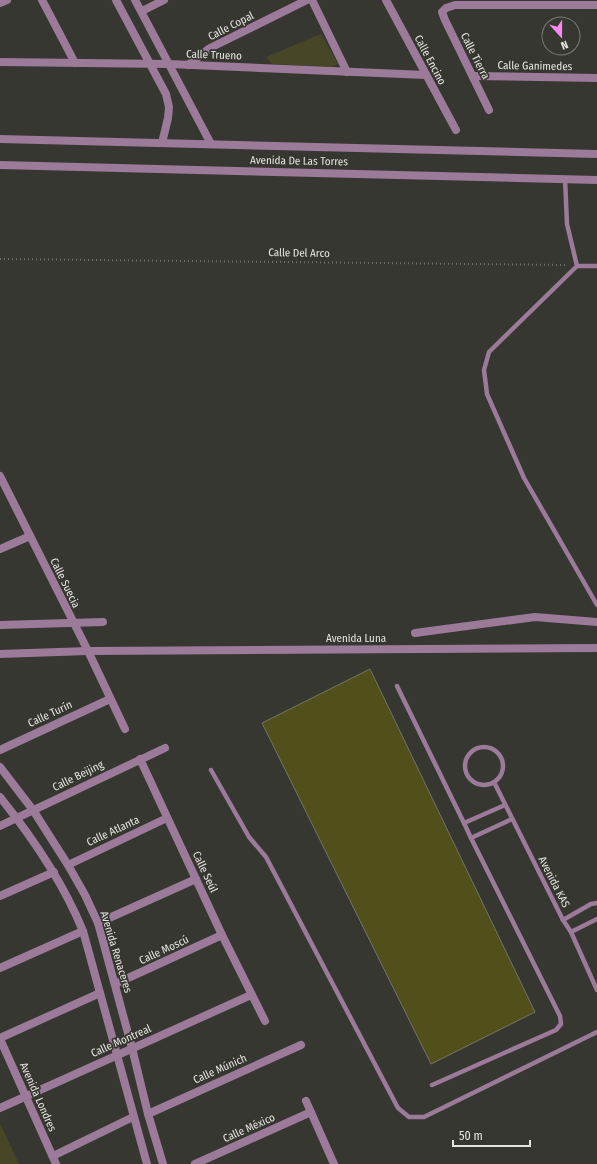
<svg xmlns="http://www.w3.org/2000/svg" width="597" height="1164" font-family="'Fira Sans Condensed',sans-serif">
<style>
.green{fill:#474728}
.building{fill:#51501a;stroke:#74746d}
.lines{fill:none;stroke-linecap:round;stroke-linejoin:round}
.path{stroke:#73736e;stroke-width:2;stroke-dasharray:1 3;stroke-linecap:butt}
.service{stroke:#9c7a99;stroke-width:4.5}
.minor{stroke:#9c7a99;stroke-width:8}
.tertiary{stroke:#9c7a99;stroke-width:8}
.labels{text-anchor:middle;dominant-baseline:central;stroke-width:3.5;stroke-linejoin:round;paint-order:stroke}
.street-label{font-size:11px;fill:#e4e4e0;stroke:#373731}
</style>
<rect width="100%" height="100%" fill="#373731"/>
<!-- green -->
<g class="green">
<path d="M321 34 338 64 331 67 272 64 266 57Z"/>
<path d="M0 1123 19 1164H0Z"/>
</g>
<!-- building -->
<path class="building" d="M370 669 535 1012 431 1064 262 723Z"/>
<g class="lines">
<!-- path -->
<path class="path" d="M0 259 567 265"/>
<!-- service -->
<g class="service">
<path d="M565 179 567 224 577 266 489 352 484 370 487 394 524 478 597 605"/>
<path d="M577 266H597"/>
<path d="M397 686 464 823"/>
<circle cx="484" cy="766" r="19"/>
<path d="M211 770 249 837 266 857 398 1108 409 1117H424L597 1032"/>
<path d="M494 782 563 920 571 932 597 990"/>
<path d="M471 838 464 823 505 805"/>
<path d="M563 920 591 904 597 903"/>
<path d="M571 932 597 919"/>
<path d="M432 1085 556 1030 561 1024 560 1016 471 838 512 819"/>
</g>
<!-- minor -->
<g class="minor">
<path d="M42 0 75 63"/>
<path d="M116 0 166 94 169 107 168 118 162 143"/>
<path d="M135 0 211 144"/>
<path d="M312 0 347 72"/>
<path d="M386 0 456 130"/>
<path d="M0 3 7 0"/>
<path d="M142 11 164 0"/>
<path d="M0 62 169 64 426 75"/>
<path d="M188 65 210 48 307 0"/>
<path d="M473 76 597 78"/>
<path d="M489 110 445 20 442 12 446 8 455 5H597"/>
<path d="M0 476 88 651 125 729"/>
<path d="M0 549 30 536"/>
<path d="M0 625 103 622"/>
<path d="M415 633 535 617 597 622"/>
<path d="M0 654 88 651 597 648"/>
<path d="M0 750 110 699"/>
<path d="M140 759 222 935 265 1021"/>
<path d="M0 767 33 810 68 865 85 895 98 923 132 1048 148 1114 163 1164"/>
<path d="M0 797C33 838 63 882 83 931L147 1164"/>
<path d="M0 826 165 748"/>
<path d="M68 865 167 818"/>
<path d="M0 896 54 872"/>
<path d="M98 923 196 879"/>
<path d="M0 968 83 931"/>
<path d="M115 984 222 935"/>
<path d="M0 1038 100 993"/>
<path d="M0 1039 56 1164"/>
<path d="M306 1101 334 1164"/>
<path d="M0 1108 251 995"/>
<path d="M148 1114 301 1045"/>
<path d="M53 1156 133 1117"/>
<path d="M195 1164 311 1112"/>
</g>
<!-- tertiary -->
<g class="tertiary">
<path d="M0 139 597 154"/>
<path d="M0 165 597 180"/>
</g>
</g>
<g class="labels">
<!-- street labels -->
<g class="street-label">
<text transform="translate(231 26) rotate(-27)">Calle Copal</text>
<text transform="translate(214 55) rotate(2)">Calle Trueno</text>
<text transform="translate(475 56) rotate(63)">Calle Tierra</text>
<text transform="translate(430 60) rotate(62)">Calle Encino</text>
<text transform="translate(535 66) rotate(1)">Calle Ganimedes</text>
<text transform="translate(299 161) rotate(1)">Avenida De Las Torres</text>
<text transform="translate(299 253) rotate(1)">Calle Del Arco</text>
<text transform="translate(65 583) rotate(64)">Calle Suecia</text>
<text x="356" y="638">Avenida Luna</text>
<text transform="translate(50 714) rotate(-25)">Calle Turín</text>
<text transform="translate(78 776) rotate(-26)">Calle Beijing</text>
<text transform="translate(113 831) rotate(-25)">Calle Atlanta</text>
<text transform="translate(205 872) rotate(65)">Calle Seúl</text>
<text transform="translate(554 882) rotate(63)">Avenida KAS</text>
<text transform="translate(164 950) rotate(-25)">Calle Moscú</text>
<text transform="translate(116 952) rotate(73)">Avenida Renaceres</text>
<text transform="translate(121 1041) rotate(-24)">Calle Montreal</text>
<text transform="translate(220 1069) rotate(-24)">Calle Múnich</text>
<text transform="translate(38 1097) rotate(66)">Avenida Londres</text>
<text transform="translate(249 1128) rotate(-24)">Calle México</text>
</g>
</g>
<!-- north arrow -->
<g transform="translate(561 36) rotate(159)"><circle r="19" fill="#373731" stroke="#7c7c77"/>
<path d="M0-3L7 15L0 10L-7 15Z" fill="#f589ef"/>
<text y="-6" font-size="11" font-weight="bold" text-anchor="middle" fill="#e4e4e0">N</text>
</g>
<!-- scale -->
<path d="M453 1140v6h77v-6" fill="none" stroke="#e4e4e0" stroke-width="2"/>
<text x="459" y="1140" font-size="12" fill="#e4e4e0" stroke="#373731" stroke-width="3" paint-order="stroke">50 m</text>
</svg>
